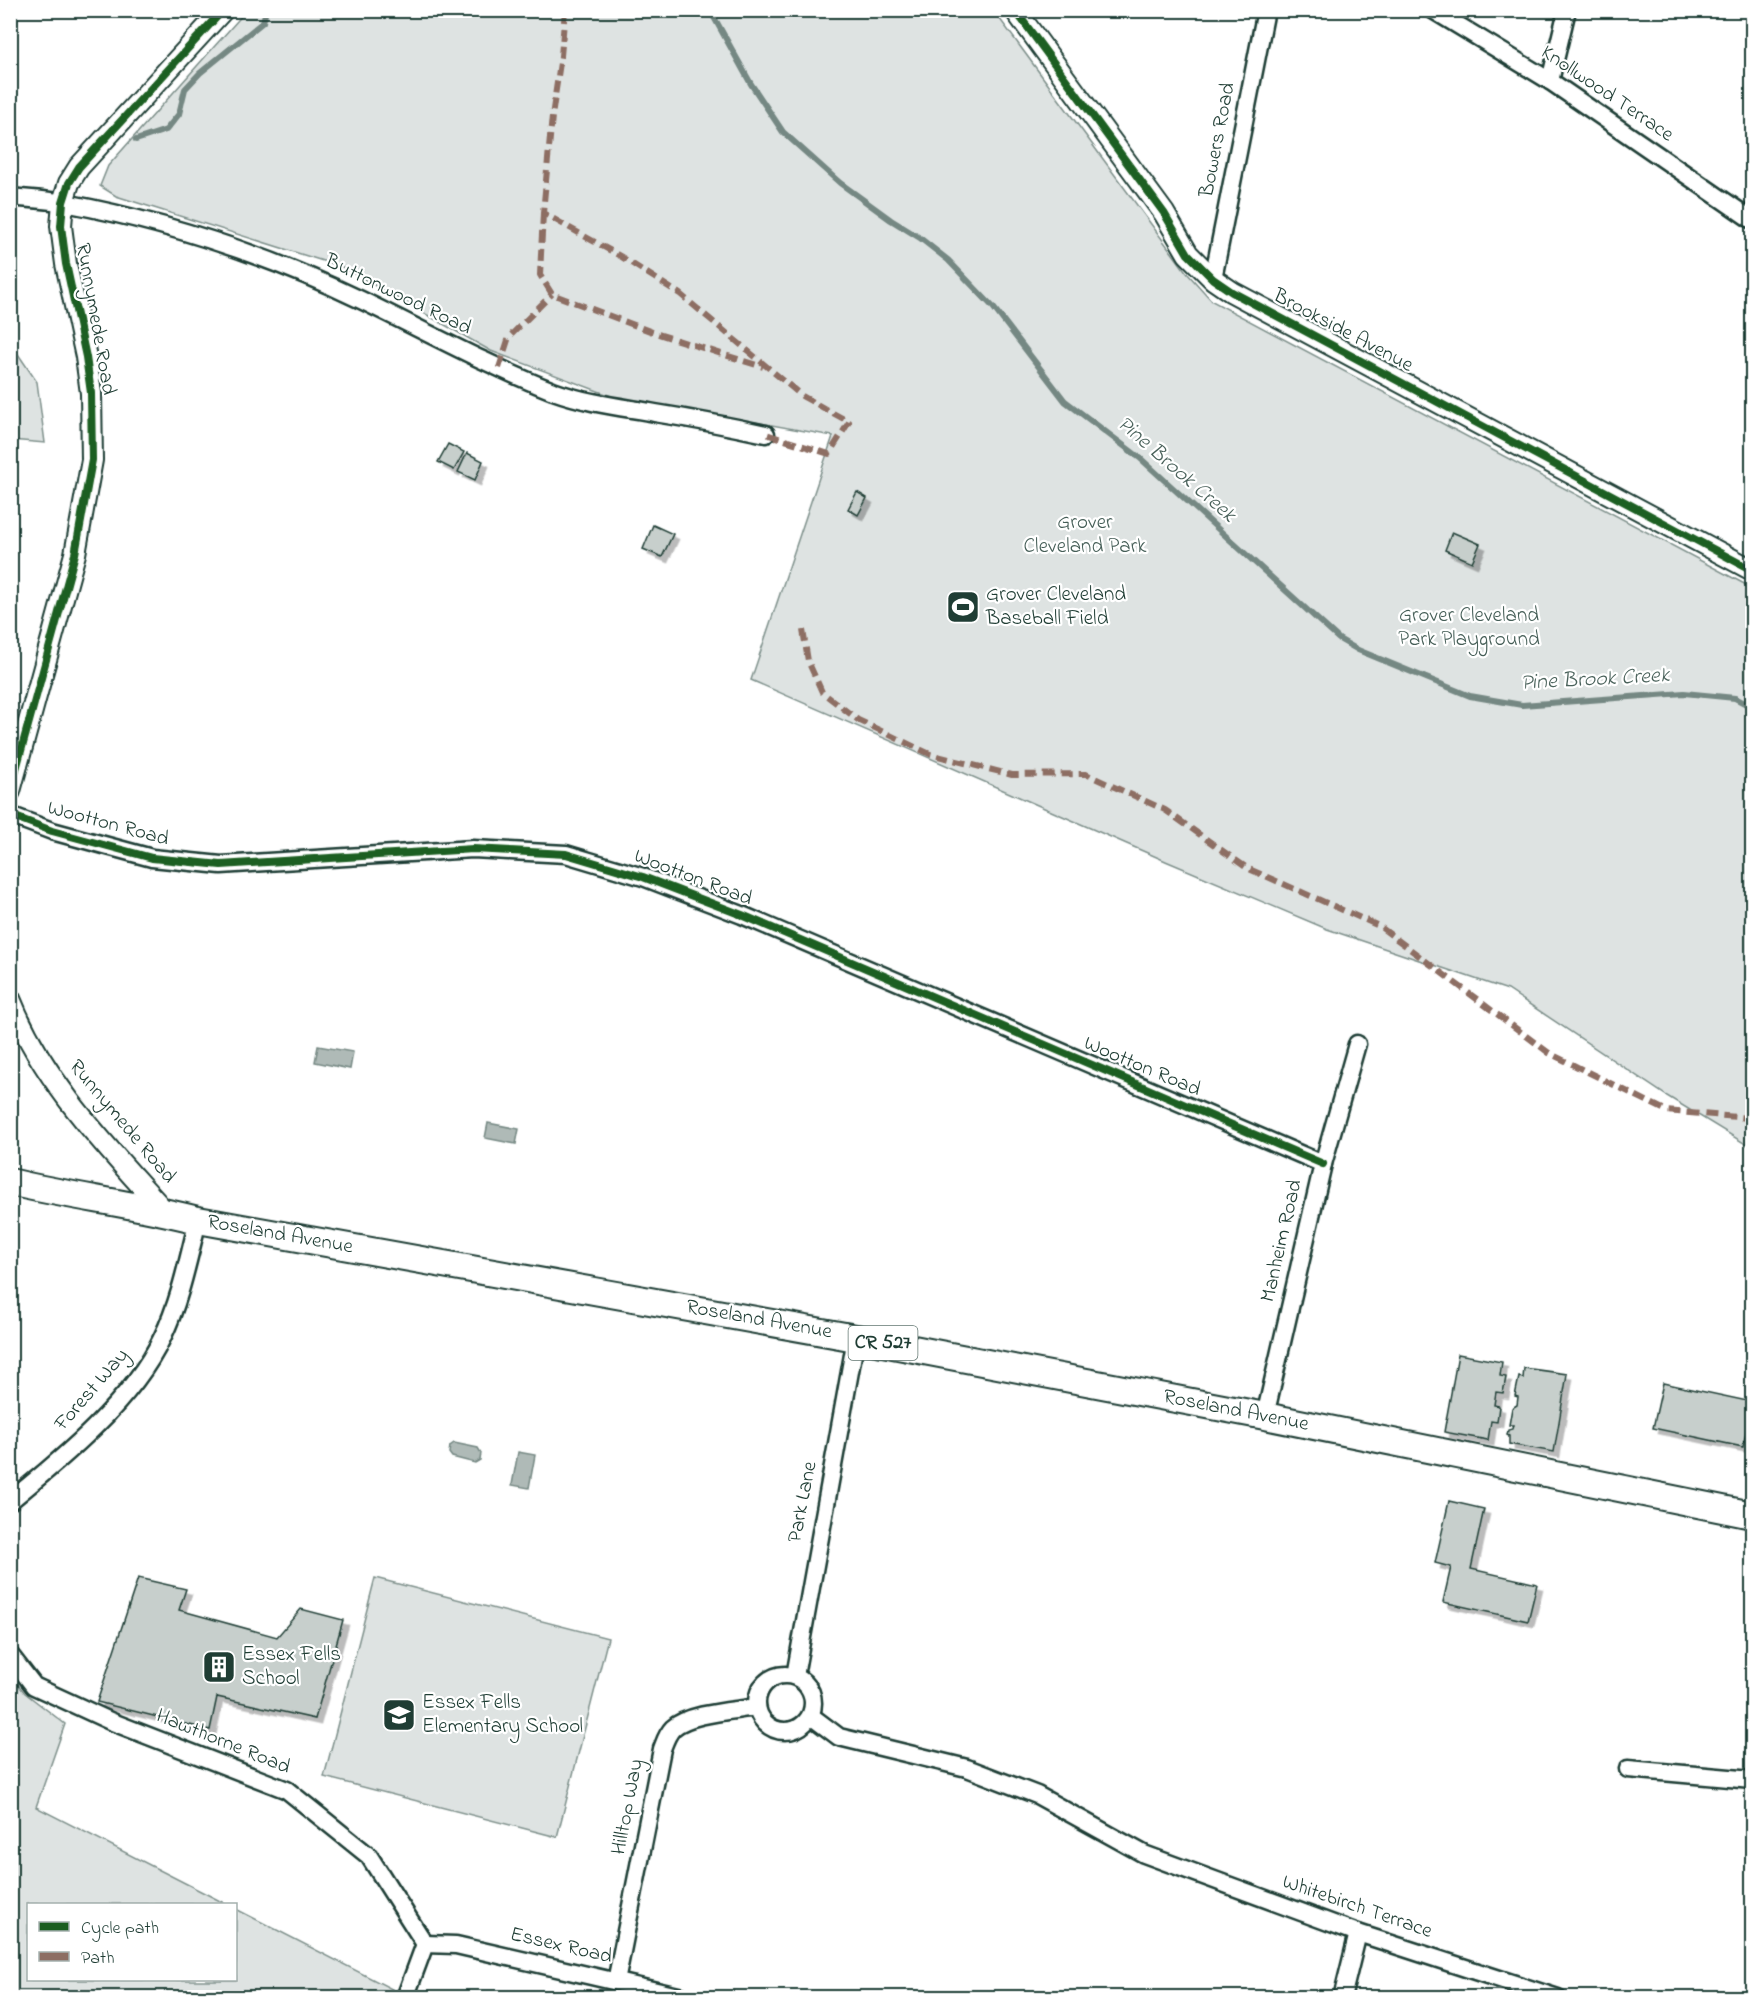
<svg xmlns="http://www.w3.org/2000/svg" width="1763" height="2008" font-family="'Indie Flower',sans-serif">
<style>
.green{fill:#dee3e2;stroke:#7e908b;stroke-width:1.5}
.water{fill:#afbab7;stroke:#758883;stroke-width:1.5}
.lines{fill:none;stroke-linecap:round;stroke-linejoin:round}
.stream{stroke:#758883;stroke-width:6}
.building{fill:#c7cfcc;stroke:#1f3d34;stroke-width:1.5;filter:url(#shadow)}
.minor-casing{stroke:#1f3d34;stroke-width:21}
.tertiary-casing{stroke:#1f3d34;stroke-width:24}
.primary-casing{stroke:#1f3d34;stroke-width:30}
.minor{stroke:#fff;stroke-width:16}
.tertiary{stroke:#fff;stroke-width:20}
.primary{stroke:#fff;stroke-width:26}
.quiet{stroke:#8d6e63;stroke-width:6;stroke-dasharray:12 6;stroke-linecap:butt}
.cycleway-casing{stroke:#fff;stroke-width:11}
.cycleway{stroke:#1b5e20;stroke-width:8}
.labels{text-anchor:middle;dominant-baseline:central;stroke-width:4.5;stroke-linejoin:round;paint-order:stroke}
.shield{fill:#fff;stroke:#627771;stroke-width:1.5}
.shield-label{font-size:20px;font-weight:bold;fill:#1f3d34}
.street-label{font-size:21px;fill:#1f3d34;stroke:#fff}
.park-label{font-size:21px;fill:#455e57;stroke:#fff}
.poi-label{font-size:21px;fill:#1f3d34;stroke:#fff;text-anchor:start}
.water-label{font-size:22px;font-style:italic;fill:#4a625b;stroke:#fff}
</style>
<defs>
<filter id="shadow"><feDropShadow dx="5.5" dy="5.5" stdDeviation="0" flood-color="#0004"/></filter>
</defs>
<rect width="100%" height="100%" fill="#fff"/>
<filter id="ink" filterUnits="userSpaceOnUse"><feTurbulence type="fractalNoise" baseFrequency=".0167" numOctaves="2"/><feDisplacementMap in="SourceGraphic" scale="12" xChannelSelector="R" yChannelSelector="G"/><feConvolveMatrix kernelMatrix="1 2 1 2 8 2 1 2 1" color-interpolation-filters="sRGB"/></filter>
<g filter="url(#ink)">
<!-- green -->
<g class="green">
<path d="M246 11H994L1187 273 1212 301 1752 588V1148L1667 1096 1508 990 1327 929 1168 862 751 680 833 436 614 397 491 351 342 267 116 196 100 186 108 166Z"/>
<path d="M11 352 18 354 37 382 45 443 11 440Z"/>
<path d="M375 1578 608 1638 557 1837 324 1777Z"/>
<path d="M10 1675 25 1693 65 1724 36 1807 226 1904H28V1980H236V1909L392 1989 388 1997H11Z"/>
</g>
<!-- water -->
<g class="water">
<path d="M318 1046 353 1052 350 1069 315 1062Z"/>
<path d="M488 1123 519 1129 516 1144 485 1138Z"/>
<path d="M454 1443 478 1448 481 1453 480 1460 475 1463 452 1457 449 1453 450 1446Z"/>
<path d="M518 1452 535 1455 529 1488 512 1485Z"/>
</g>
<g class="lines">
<!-- stream -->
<g class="stream">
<path d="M710 10 751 84 783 132 840 183 891 220 920 238 948 260 993 307 1065 401 1140 458 1339 639 1358 650 1470 696 1522 705 1684 693 1735 698 1752 707"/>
<path d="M136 140 166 130 179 114 185 89 200 73 263 22 266 10"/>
</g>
</g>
<!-- building -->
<g class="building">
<path d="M448 444 464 452 454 470 438 462Z"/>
<path d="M467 453 483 461 475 480 458 472Z"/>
<path d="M857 492 867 498 858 515 848 509Z"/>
<path d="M653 525 673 534 662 557 643 549Z"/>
<path d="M1452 532 1480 544 1472 562 1445 550Z"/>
<path d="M1458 1354 1502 1362 1500 1376 1506 1377 1503 1393 1496 1392 1494 1405 1499 1406 1497 1422 1491 1421 1488 1440 1444 1432Z"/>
<path d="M1524 1368 1567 1374 1554 1452 1509 1444V1436L1507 1435 1508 1430 1512 1429 1513 1425H1509L1512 1408 1517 1405 1518 1397 1515 1396 1519 1377 1523 1378Z"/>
<path d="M1663 1383 1752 1402 1743 1447 1653 1428Z"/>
<path d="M1449 1501 1484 1509 1471 1569 1537 1584 1528 1621 1443 1602 1451 1567 1435 1563Z"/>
<path d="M138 1578 186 1589 179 1610 277 1637 301 1609 343 1620 315 1719 217 1697 210 1730 97 1702Z"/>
</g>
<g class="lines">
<defs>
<g id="minor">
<path d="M1433 10 1550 81 1752 220"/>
<path d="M1550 81 1567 10"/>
<path d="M10 197C28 199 47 200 65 203 167 222 267 255 361 300 425 331 487 365 553 391 586 403 621 407 655 413 693 419 729 426 766 434"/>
<path d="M1213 279 1266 10"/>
<path d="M10 815 52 831 152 858 221 865 473 849 566 854 643 877 742 915 1323 1164"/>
<path d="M1265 1416 1323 1164 1357 1044"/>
<path d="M10 1501C63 1458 133 1400 162 1338 180 1301 188 1260 198 1220"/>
<path d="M10 1655 34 1686 110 1721 287 1790 369 1856 425 1944 405 1998"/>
<circle cx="785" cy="1703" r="28"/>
<path d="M795 1676 856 1338"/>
<path d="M811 1716 839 1737 967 1768 1037 1795 1144 1854 1358 1933 1558 1998"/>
<path d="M1628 1769 1752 1780"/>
<path d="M425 1944 456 1945 687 1998"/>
<path d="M616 1982 662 1749C665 1741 667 1734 673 1728 690 1713 734 1711 756 1707"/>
<path d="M1342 1998 1358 1933"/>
</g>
<g id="tertiary">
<path d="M1015 10 1164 213 1188 254 1213 279 1232 292 1752 570"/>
<path d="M10 791 75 554 92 460 91 393 86 357 66 264 61 226 63 202 69 183 79 167 223 10"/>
<path d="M10 999C43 1082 107 1147 165 1212"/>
</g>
<path id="primary" d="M10 1182C73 1197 136 1204 198 1220L856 1338 1265 1416 1752 1515"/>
</defs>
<!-- minor casing -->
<use href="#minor" class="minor-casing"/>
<!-- tertiary casing -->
<use href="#tertiary" class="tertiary-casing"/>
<!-- primary casing -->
<use href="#primary" class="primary-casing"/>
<!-- minor -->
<use href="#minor" class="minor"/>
<!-- tertiary -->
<use href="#tertiary" class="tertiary"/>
<!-- primary -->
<use href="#primary" class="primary"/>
<!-- quiet -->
<g class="quiet">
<path d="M565 10 561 56 552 116 543 213 620 256 680 294 802 396 849 422 829 454 766 434"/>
<path d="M543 213 540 275 552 294 655 333 763 367"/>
<path d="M499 368 509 337 552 294"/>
<path d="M803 630 808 661 822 692 858 720 930 754 1012 775 1086 774 1165 810 1247 868 1379 926 1549 1053 1667 1111 1748 1118 1752 1121"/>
</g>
<defs>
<g id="cycleway">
<path d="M1015 10 1164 213 1188 254 1213 279 1232 292 1752 570"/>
<path d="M10 791 75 554 92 460 91 393 86 357 66 264 61 226 63 202 69 183 79 167 223 10"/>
<path d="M10 815 52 831 152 858 221 865 473 849 566 854 643 877 742 915 1323 1164"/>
</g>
</defs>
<!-- cycleway casing -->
<use href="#cycleway" class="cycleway-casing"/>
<!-- cycleway -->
<use href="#cycleway" class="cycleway"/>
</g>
</g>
<!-- icons -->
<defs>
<symbol id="stadium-square" viewBox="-11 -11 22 22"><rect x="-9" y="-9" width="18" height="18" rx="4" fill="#1f3d34" stroke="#fff"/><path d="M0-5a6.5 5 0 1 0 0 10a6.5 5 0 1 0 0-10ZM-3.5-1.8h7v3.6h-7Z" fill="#fff"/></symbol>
<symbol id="building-square" viewBox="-11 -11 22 22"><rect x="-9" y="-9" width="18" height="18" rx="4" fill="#1f3d34" stroke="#fff"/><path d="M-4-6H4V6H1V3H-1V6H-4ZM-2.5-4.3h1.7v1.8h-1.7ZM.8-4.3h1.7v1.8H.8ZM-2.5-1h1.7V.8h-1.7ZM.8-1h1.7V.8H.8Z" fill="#fff"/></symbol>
<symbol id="school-square" viewBox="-11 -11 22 22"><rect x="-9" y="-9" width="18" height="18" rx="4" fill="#1f3d34" stroke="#fff"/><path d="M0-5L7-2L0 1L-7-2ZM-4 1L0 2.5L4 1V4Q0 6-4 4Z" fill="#fff"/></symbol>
</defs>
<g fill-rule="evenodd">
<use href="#stadium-square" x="944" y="588" width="38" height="38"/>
<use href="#building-square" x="200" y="1648" width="38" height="38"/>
<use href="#school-square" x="380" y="1696" width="38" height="38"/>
</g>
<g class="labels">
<!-- shield labels -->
<rect class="shield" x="848.5" y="1326" width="69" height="34" rx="4.5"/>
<g class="shield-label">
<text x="883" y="1343">CR 527</text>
</g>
<!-- street labels -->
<g class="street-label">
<text transform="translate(1607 94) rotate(34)">Knollwood Terrace</text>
<text transform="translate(1218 140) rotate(-79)">Bowers Road</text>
<text transform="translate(398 295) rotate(26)">Buttonwood Road</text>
<text transform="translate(95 319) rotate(80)">Runnymede Road</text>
<text transform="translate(1343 331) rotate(28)">Brookside Avenue</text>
<text transform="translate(108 824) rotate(15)">Wootton Road</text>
<text transform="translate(693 878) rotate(21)">Wootton Road</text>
<text transform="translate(1142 1067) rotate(23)">Wootton Road</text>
<text transform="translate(122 1122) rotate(50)">Runnymede Road</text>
<text transform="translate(280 1235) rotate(10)">Roseland Avenue</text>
<text transform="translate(1282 1241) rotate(-77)">Manheim Road</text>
<text transform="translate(759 1320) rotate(10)">Roseland Avenue</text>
<text transform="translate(92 1390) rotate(-49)">Forest Way</text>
<text transform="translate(1236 1411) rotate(11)">Roseland Avenue</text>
<text transform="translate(803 1502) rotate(-79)">Park Lane</text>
<text transform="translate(223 1742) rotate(22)">Hawthorne Road</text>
<text transform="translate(628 1807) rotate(-79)">Hilltop Way</text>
<text transform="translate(1357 1907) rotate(19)">Whitebirch Terrace</text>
<text transform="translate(561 1946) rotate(13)">Essex Road</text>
</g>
<!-- park labels -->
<g class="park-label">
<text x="1085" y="523">Grover<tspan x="1085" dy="24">Cleveland Park</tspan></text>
<text x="1469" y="616">Grover Cleveland<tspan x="1469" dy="24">Park Playground</tspan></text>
</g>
<!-- poi labels -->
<g class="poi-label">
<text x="986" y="595">Grover Cleveland<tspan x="986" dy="24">Baseball Field</tspan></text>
<text x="242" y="1655">Essex Fells<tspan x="242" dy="24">School</tspan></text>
<text x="422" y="1703">Essex Fells<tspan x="422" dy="24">Elementary School</tspan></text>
</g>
<!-- water labels -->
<g class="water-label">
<text transform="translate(1176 470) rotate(41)">Pine Brook Creek</text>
<text transform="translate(1595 680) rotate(-3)">Pine Brook Creek</text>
</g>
</g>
<!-- margin -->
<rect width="1763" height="2008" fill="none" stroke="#fff" stroke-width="36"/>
<rect x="18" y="18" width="1727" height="1972" fill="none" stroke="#1f3d34" stroke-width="2" filter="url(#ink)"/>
<!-- legend -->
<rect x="27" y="1903" width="210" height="78" fill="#ffffff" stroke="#a5b1ae" stroke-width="1.5"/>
<rect x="39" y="1922" width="30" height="9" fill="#1b5e20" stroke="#a5b1ae" stroke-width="1.5"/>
<text x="81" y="1933" font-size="18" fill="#1f3d34">Cycle path</text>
<rect x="39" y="1952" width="30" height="9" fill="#8d6e63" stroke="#a5b1ae" stroke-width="1.5"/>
<text x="81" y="1963" font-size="18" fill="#1f3d34">Path</text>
</svg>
